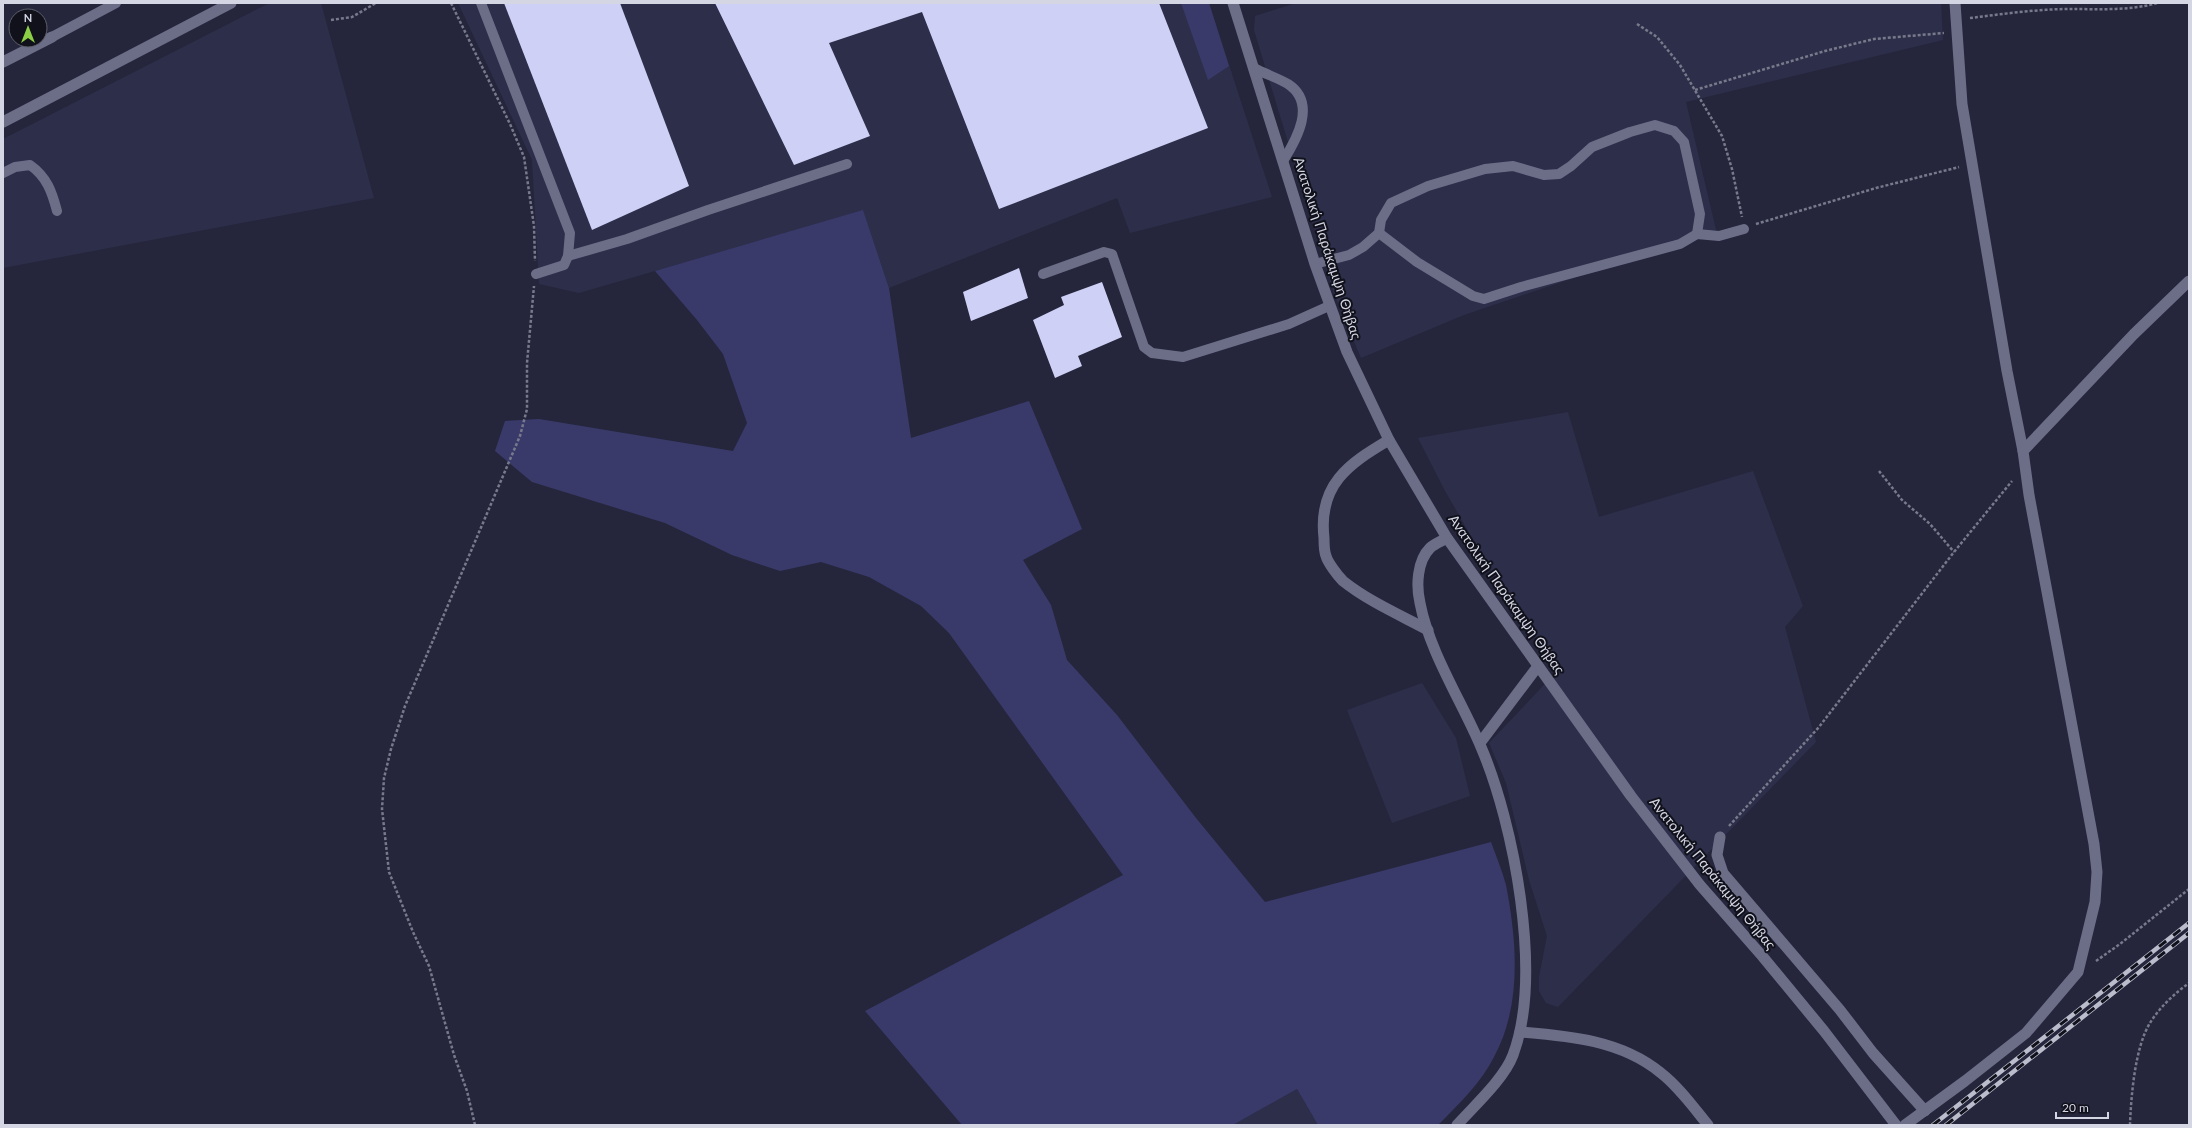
<svg xmlns="http://www.w3.org/2000/svg" width="2192" height="1128" font-family="Lato,sans-serif">
<style>
.built{fill:#2d2e4a}
.green{fill:#393a6a}
.building{fill:#ced1f5}
.lines{fill:none;stroke-linecap:round;stroke-linejoin:round}
.path{stroke:#787a8c;stroke-width:2.5;stroke-dasharray:3 2;stroke-linecap:butt}
.service{stroke:#6c6e88;stroke-width:10}
.minor{stroke:#6c6e88;stroke-width:11}
.secondary{stroke:#6c6e88;stroke-width:11}
.rail-casing{stroke:#bbbdcc;stroke-width:4.5}
.rail{stroke:#10111a;stroke-width:3;stroke-dasharray:9;stroke-linecap:butt}
.labels{text-anchor:middle;dominant-baseline:central;stroke-width:4;stroke-linejoin:round;paint-order:stroke}
.street-label{font-size:14px;fill:#d4d6e4;stroke:#10111a}
</style>
<rect width="100%" height="100%" fill="#25263c"/>
<!-- built -->
<g class="built">
<path d="M269 3H321L374 198 3 268V139Z"/>
<path d="M458 3H1209L1272 197 1130 233 1117 198 889 288 863 211 579 293 539 284 532 160Z"/>
<path d="M1296 3H1941L1943 40 1686 102 1716 230 1464 315 1361 358 1334 294 1254 30 1255 16Z"/>
<path d="M1568 412 1599 517 1753 471 1803 606 1785 627 1816 742 1558 1007 1546 1003 1539 991V977L1547 936 1529 880 1506 783 1489 743 1559 669 1537 640 1485 561 1444 489 1418 438Z"/>
<path d="M1422 683 1456 738 1470 796 1392 823 1347 710Z"/>
<path d="M1297 1089 1318 1125H1233Z"/>
</g>
<!-- green -->
<g class="green">
<path d="M1181 3H1209L1229 66 1208 80Z"/>
<path d="M863 210 889 288 911 438 1029 401 1082 529 1023 560 1051 605 1067 660 1117 715 1196 818 1265 902 1491 842C1496 856 1502 870 1506 885 1517 942 1522 1005 1494 1057 1481 1083 1458 1105 1438 1125H1318L1297 1089 1233 1125H962L865 1011 1123 875 949 633 921 606 869 577 821 562 780 571 732 555 665 523 532 482 495 451 505 421 539 419 733 451 747 423 723 354 697 320 655 271Z"/>
</g>
<!-- building -->
<g class="building">
<path d="M504 3H620L689 186 592 230Z"/>
<path d="M715 3H1159L1208 128 999 209 922 12 829 43 870 136 794 165Z"/>
<path d="M1019 268 1028 298 971 321 963 292Z"/>
<path d="M1102 282 1122 337 1078 356 1082 366 1055 378 1033 320 1064 305 1061 297Z"/>
</g>
<g class="lines">
<!-- path -->
<g class="path">
<path d="M451 3 510 124 524 157 534 226 535 261"/>
<path d="M1970 18C2003 14 2037 9 2071 9 2098 9 2130 11 2157 3"/>
<path d="M331 20 352 17 376 3"/>
<path d="M1637 24 1657 37 1680 65 1722 136 1732 169 1742 217"/>
<path d="M1695 90 1825 51 1874 39 1944 33"/>
<path d="M1756 224 1876 188 1959 167"/>
<path d="M1879 471 1902 500 1930 524 1954 552"/>
<path d="M1729 826 1819 727 1954 552 2012 481"/>
<path d="M2096 961 2120 944 2189 889"/>
<path d="M475 1125 467 1091 454 1055 429 966 413 932 389 872 382 809 384 778 391 749 405 706 520 436 527 409V363L534 286"/>
<path d="M2130 1125C2131 1096 2135 1047 2150 1023 2159 1008 2175 993 2189 983"/>
</g>
<!-- service -->
<g class="service">
<path d="M481 3 570 233 568 256 564 265 536 274"/>
<path d="M52 37 116 3"/>
<path d="M1254 68C1265 74 1278 78 1288 84 1317 103 1297 139 1283 161"/>
<path d="M3 173 15 167 30 165C47 177 52 192 57 211"/>
<path d="M1379 233 1417 262 1473 296 1484 299 1521 287 1680 244 1697 234 1719 236 1744 229"/>
<path d="M568 256 627 239 708 210 847 164"/>
<path d="M1315 264 1349 255 1363 247 1379 233 1381 220 1391 203 1428 186 1485 169 1513 166 1544 175 1559 174 1571 166 1592 147 1630 132 1655 125 1674 131 1684 142 1700 214 1697 234"/>
<path d="M1043 274 1104 252 1112 254 1144 347 1152 353 1183 357 1289 324 1329 306"/>
</g>
<!-- minor -->
<g class="minor">
<path d="M1955 3 1962 104 2007 371 2023 451"/>
<path d="M3 62 52 37"/>
<path d="M1389 440C1348 464 1318 485 1324 538 1324 544 1324 551 1326 556 1328 563 1338 576 1343 581 1368 601 1400 615 1428 630"/>
<path d="M1447 538C1442 541 1434 544 1430 548 1417 561 1416 586 1420 603 1429 651 1462 702 1481 747 1514 824 1543 975 1513 1055 1504 1079 1474 1106 1457 1125"/>
<path d="M1480 743 1538 666"/>
<path d="M1720 837 1717 855 1723 873 1840 1010 1873 1053 1925 1111"/>
<path d="M1520 1032C1569 1036 1621 1040 1661 1073 1679 1087 1694 1108 1708 1125"/>
<path d="M1905 1125 1965 1081 2026 1033 2078 972 2095 902 2097 872 2094 844 2029 495 2023 451 2134 334 2189 281"/>
</g>
<!-- secondary -->
<g class="secondary">
<path d="M1233 3 1315 264 1347 352 1389 440 1447 538 1631 796 1700 885 1763 957 1824 1031 1896 1125"/>
<path d="M3 122 231 3"/>
</g>
<defs>
<g id="rail">
<path d="M1933 1125 2189 923"/>
<path d="M1946 1125 2189 933"/>
</g>
</defs>
<!-- rail casing -->
<use href="#rail" class="rail-casing"/>
<!-- rail -->
<use href="#rail" class="rail"/>
</g>
<g class="labels">
<!-- street labels -->
<g class="street-label">
<text transform="translate(1328 248) rotate(72)">Ανατολική Παράκαμψη Θήβας</text>
<text transform="translate(1507 594) rotate(55)">Ανατολική Παράκαμψη Θήβας</text>
<text transform="translate(1713 873) rotate(51)">Ανατολική Παράκαμψη Θήβας</text>
</g>
</g>
<!-- border -->
<rect width="2192" height="1128" fill="none" stroke="#d4d6e4" stroke-width="8"/>
<!-- north arrow -->
<g transform="translate(28 28)"><circle r="19" fill="#10111a" stroke="#5e606b"/>
<path d="M0-3L7 15L0 10L-7 15Z" fill="#8cce45"/>
<text y="-6" font-size="11" font-weight="bold" text-anchor="middle" fill="#d4d6e4">N</text>
</g>
<!-- scale -->
<path d="M2056 1112v6h52v-6" fill="none" stroke="#d4d6e4" stroke-width="2"/>
<text x="2062" y="1112" font-size="12" fill="#d4d6e4" stroke="#10111a" stroke-width="3" paint-order="stroke">20 m</text>
</svg>
